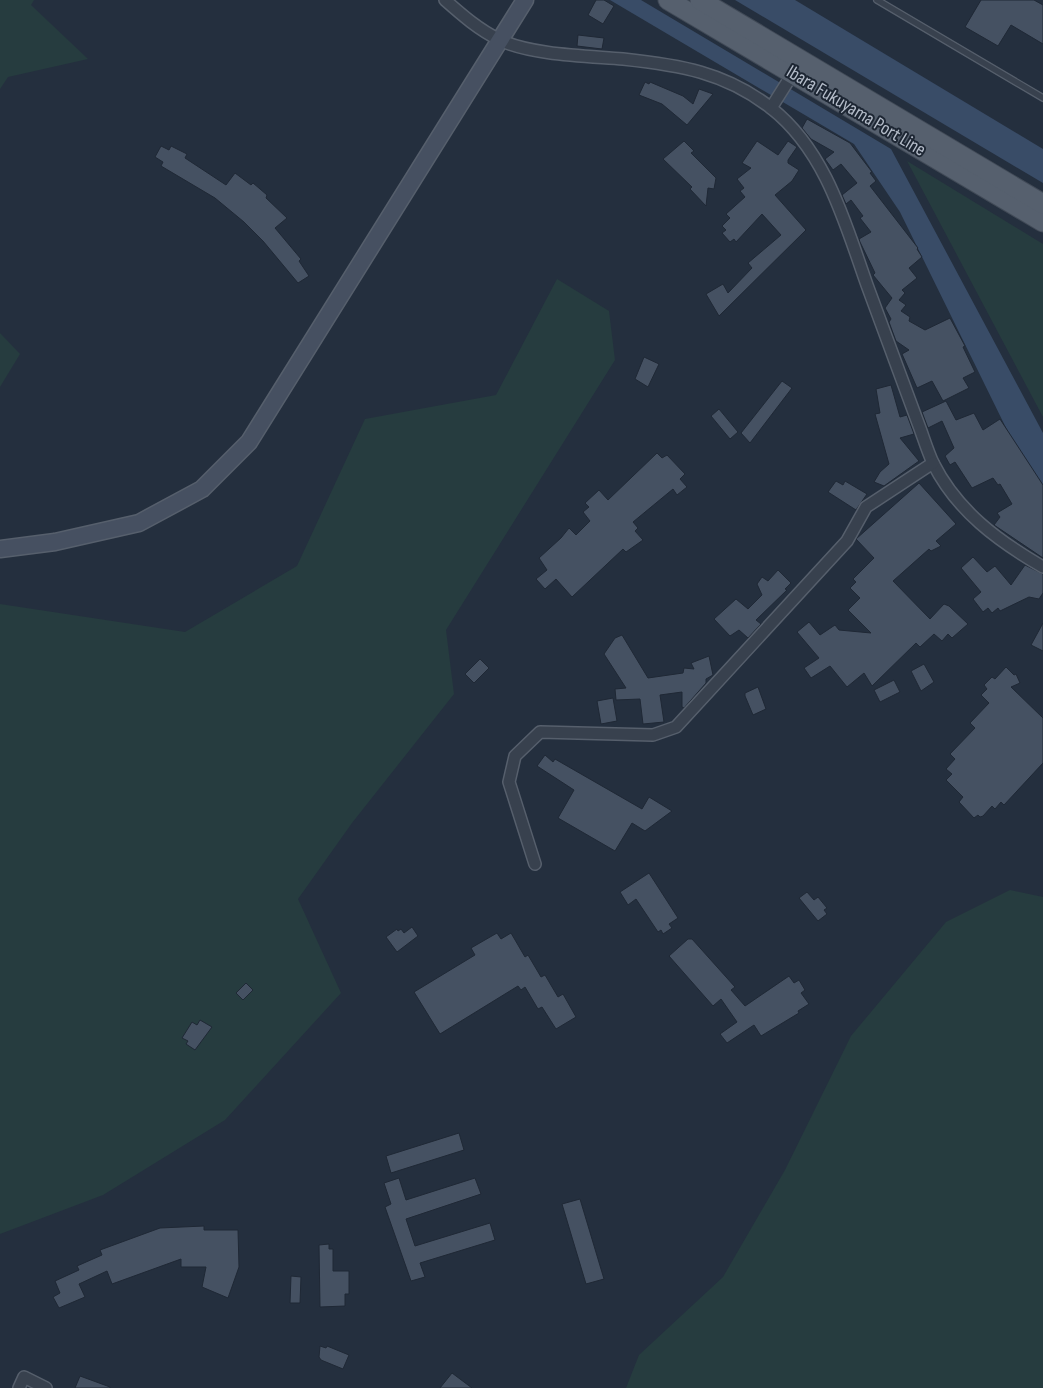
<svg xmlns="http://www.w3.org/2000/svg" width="1043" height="1388" font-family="'Sofia Sans Condensed',sans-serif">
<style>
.green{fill:#263c3f}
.water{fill:#394c67}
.building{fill:#455162;stroke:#1f2835}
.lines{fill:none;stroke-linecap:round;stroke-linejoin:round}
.lane-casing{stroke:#565f6c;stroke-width:8}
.street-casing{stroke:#565f6c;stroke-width:14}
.secondary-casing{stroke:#565f6c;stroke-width:19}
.primary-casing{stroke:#414a57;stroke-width:21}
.lane{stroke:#38414e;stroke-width:5.5}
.street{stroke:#38414e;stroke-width:11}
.secondary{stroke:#465061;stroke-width:16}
.primary{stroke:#56606e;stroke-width:19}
.labels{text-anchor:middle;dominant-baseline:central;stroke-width:4;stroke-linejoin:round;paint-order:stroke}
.street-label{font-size:19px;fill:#b4bcc9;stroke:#1d2633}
</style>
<rect width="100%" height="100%" fill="#242f3e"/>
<!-- green -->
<g class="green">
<path d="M0 0H34L31 5 88 59 8 77 0 89Z"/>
<path d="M907 161 1043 244V417Z"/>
<path d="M557 279 609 311 615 360 446 630 454 694 352 823 298 899 341 993 225 1120 103 1195 0 1234V604L185 632 297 566 365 419 496 395Z"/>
<path d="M0 333 20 354 0 387Z"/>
<path d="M1010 890 1043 897V1388H626L639 1355 723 1277 785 1170 851 1036 946 922Z"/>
</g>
<!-- water -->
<g class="water">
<path d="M610 0H641L891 149 1043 433V503L900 212 854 144Z"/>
<path d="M735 0H795L1043 149V183Z"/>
</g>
<!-- building -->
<g class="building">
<path d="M596 0H604L614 6 603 24 588 15Z"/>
<path d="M981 0H1034L1043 5V44L1011 25 998 46 965 27Z"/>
<path d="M578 35 604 38 602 49 577 46Z"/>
<path d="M645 82 649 84 650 82 683 96 693 104 699 89 713 94 687 125 662 104 639 95Z"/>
<path d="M807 119 850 143 872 172 870 173 876 181 870 186 918 248 917 249 922 257 909 268 917 278 902 290 905 293 899 300 906 305 901 311 910 317 909 321 925 330 950 318 965 346 963 347 975 372 963 378 969 388 943 401 932 381 917 388 902 354 909 350 896 341 889 322 891 319 885 308 892 298 873 275 875 273 860 242 859 239 871 232 860 218 863 216 851 200 846 204 842 195 857 183 841 164 833 170 825 159 834 152 811 139 802 128Z"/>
<path d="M684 141 694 151 691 153 716 178 714 189 708 188 706 206 690 189 692 187 663 159Z"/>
<path d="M757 141 778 155 788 141 797 147 788 160V163L799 170 792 181 775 195 806 230 719 316 706 294 723 284 728 293 752 268 748 263 781 235 762 214 736 242 734 239 730 242 722 233 726 230 722 226 730 218 726 214 745 197 740 191 744 188 737 179 751 168 742 163Z"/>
<path d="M161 146 169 150 171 146 187 154 185 158 226 185 235 173 251 185 253 183 267 195 266 198 287 218 275 228 301 259 299 261 309 276 298 283 263 241 244 222 215 198 161 166 163 162 155 157Z"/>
<path d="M644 357 659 364 648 387 635 379Z"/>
<path d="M782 381 792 388 750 443 741 433Z"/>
<path d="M891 385 900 417 907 415 914 434 900 438 919 461 884 486 874 482 880 472 889 464 875 414 880 413 876 389Z"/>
<path d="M946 401 956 420 974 413 983 430 1000 419 1043 485V558L994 525 1000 517 997 513 1012 504 1000 484 998 485 993 478 972 488 955 462 950 465 945 456 954 448 942 421 928 428 922 412Z"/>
<path d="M719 409 738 432 730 439 711 416Z"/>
<path d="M657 453 662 458 667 455 685 474 680 479 687 487 677 495 673 489 633 522 638 528 635 531 643 540 626 552 623 549 572 597 556 579 545 589 536 579 547 570 539 558 561 538 569 528 576 535 590 521 583 512 589 507 585 503 599 490 608 500Z"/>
<path d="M836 481 843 485 845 481 867 494 856 510 828 492Z"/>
<path d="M919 483 956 524 936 541 941 546 931 551 929 549 893 581 930 619 944 604 949 606 968 624 952 638 948 634 942 641 934 634 920 647 916 643 872 686 864 673 847 687 830 666 811 678 804 668 819 658 797 632 809 622 820 635 835 625 839 630 871 633 848 610 860 598 850 588 856 582 853 579 874 558 856 539Z"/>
<path d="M973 557 987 572 995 566 1011 585 1025 565 1043 574V593L1039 599 1029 597 1000 611 998 608 992 613 988 608 983 612 973 599 981 592 961 568Z"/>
<path d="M778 570 791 583 785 589 787 590 756 620 761 624 748 638 739 630 730 636 714 619 736 599 748 609 762 595 757 584 762 577 768 581Z"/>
<path d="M1043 623V651L1031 645Z"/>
<path d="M622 635 648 678 683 673 684 668 694 669 691 663 709 656 713 675 706 679V683L684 708 682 707V692L660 695 664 722 643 724 640 699 616 700 615 689 626 688 604 654 615 638Z"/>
<path d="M480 659 489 668 474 683 465 674Z"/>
<path d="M924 664 934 682 921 691 911 671Z"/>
<path d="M1006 667 1014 675 1016 674 1020 683 1011 687 1043 718V763L1004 805 1001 802 995 809 992 806 983 816 980 817 978 815 974 818 959 802 963 797 946 780 952 774 946 769 955 759 950 754 975 728 970 723 989 703 981 695 987 689 984 685 992 677 995 679Z"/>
<path d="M894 680 900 692 880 702 874 690Z"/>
<path d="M758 687 766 709 753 715 745 696V693Z"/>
<path d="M613 698 617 721 601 724 597 701Z"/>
<path d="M545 755 553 762 555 759 642 809 649 797 672 811 645 831 632 823 615 851 558 818 574 790 537 766Z"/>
<path d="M649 873 678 918 669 924 672 928 663 934 661 930 658 932 636 899 628 905 620 892Z"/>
<path d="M807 892 814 900 818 897 827 908 824 910 827 914 818 921 799 898Z"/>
<path d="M412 927 418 936 397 952 386 937 397 929 398 931 401 929 404 933Z"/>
<path d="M497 933 501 939 511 933 525 957 528 955 541 977 545 975 558 997 563 994 576 1017 556 1029 542 1007 538 1009 525 987 521 990 518 986 440 1034 414 992 475 955 471 948Z"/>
<path d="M688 939H692L735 987 731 990 745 1006 789 976 794 983 799 980 805 990 801 993 809 1004 798 1011 799 1013 761 1036 754 1025 727 1043 720 1034 737 1022 721 999 713 1006 669 956Z"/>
<path d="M246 983 253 990 243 1000 236 993Z"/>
<path d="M200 1020 212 1027 195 1050 186 1044 188 1041 182 1038 192 1022 197 1025Z"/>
<path d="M459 1133 464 1150 391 1173 386 1156Z"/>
<path d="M399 1178 406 1200 475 1178 481 1194 406 1219 415 1246 490 1223 495 1240 420 1263 425 1277 411 1281 385 1207 391 1204 384 1183Z"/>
<path d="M580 1199 604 1279 586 1284 562 1204Z"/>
<path d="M204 1226V1230H238L239 1267 228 1298 202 1287 206 1267H181V1259L112 1284 107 1271 79 1284 85 1297 59 1308 53 1297 60 1293 55 1281 79 1270 77 1266 102 1255 100 1250 160 1228Z"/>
<path d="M329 1244V1249H333V1271H349V1294H345V1306L320 1307 319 1245Z"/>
<path d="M291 1276 301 1277 300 1303H290Z"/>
<path d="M320 1346 326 1348 327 1346 349 1355 343 1369 321 1360 319 1357Z"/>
<path d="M452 1373 472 1388H440Z"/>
<path d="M80 1376 110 1387V1388H75Z"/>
</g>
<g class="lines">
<defs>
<path id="lane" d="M877 0 1043 98"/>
<g id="street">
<path d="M445 0C462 15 479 30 500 40 531 55 588 56 623 59 679 65 725 72 771 108 826 151 845 223 867 285 884 331 901 377 918 423 923 436 927 450 933 463 957 511 998 541 1043 567"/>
<path d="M771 108 795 70"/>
<path d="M535 864 509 782 515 756 540 732 653 735 676 727 847 541 866 507 933 463"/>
<path d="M19 1388 24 1377 46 1388"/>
</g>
<path id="secondary" d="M0 549 55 542 139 523 202 489 249 442 525 0"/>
<g id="primary">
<path d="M668 0 1043 222"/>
<path d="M700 0 1043 204"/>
</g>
</defs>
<!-- lane casing -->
<use href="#lane" class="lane-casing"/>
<!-- street casing -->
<use href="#street" class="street-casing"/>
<!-- secondary casing -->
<use href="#secondary" class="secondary-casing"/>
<!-- primary casing -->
<use href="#primary" class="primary-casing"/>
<!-- lane -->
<use href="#lane" class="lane"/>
<!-- street -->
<use href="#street" class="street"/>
<!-- secondary -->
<use href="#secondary" class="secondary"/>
<!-- primary -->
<use href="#primary" class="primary"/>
</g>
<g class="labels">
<!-- street labels -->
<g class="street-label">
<text transform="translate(856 111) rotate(31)">Ibara Fukuyama Port Line</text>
</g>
</g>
</svg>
